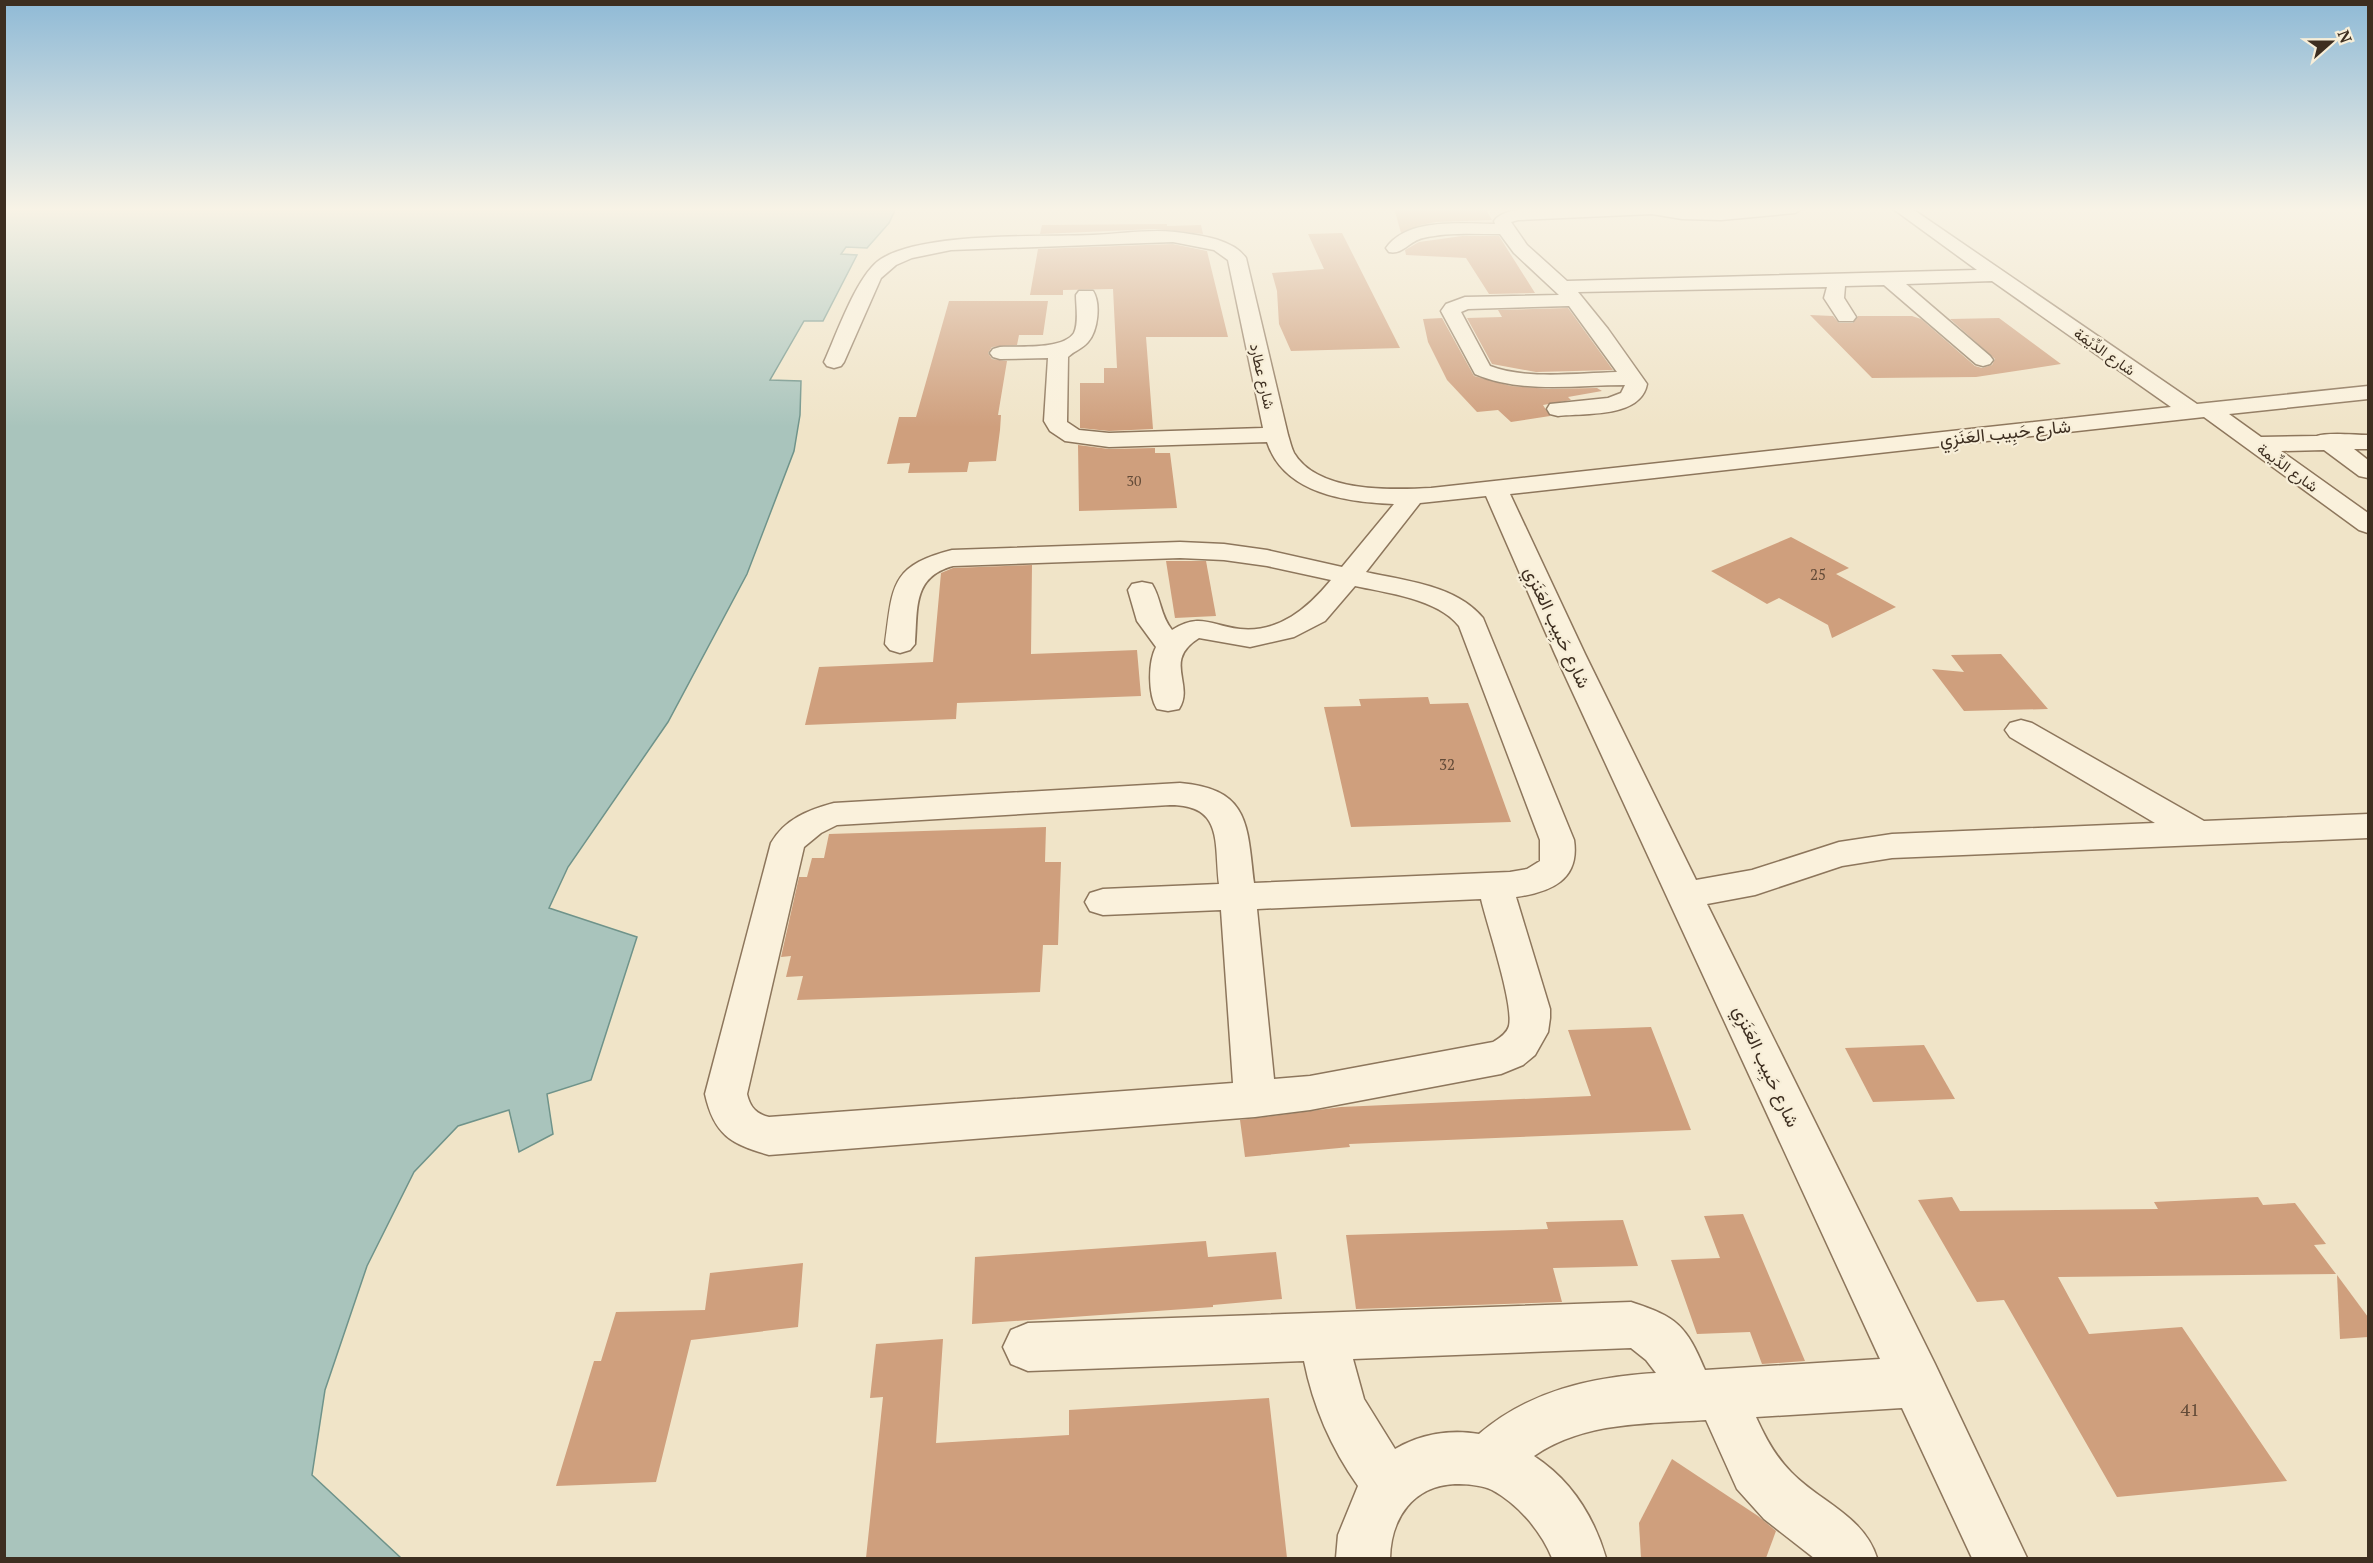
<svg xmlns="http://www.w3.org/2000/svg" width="2373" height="1563" font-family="'PT Serif',Vazirmatn,serif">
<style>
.water{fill:#a9c4bc;stroke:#6f938a;stroke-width:1.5}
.building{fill:#cf9f7d}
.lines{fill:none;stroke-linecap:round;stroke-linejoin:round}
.minor-casing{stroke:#8d765c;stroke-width:3}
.minor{fill:#faf1dc;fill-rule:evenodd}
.labels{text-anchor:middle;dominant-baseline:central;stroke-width:4.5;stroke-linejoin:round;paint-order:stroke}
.far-number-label{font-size:14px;fill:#624a37}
.far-street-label{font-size:15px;fill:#3d2e20;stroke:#f7eed8}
.number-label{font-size:15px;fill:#624a37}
.street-label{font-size:18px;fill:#3d2e20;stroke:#f7eed8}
.near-number-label{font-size:18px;fill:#624a37}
</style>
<rect width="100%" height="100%" fill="#f0e4c8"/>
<!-- water -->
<path class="water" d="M5 208H896L889 223 867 248 846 247 841 254 857 255 823 321H804L770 380 801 381 800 415 794 451 747 574 668 722 568 867 549 908 637 937 591 1080 547 1094 553 1134 519 1152 509 1110 458 1126 414 1172 367 1266 325 1390 312 1475 401 1558H5Z"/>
<!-- building -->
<g class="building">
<path d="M1394 208H1485L1492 220 1436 222 1421 225 1401 233Z"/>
<path d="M1167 224V226L1201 225 1203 234 1155 229 1040 234 1042 225Z"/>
<path d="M1342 233 1400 348 1291 351 1279 324 1277 291 1272 273 1324 269 1308 234Z"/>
<path d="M1462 236H1499L1535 293 1489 294 1466 258 1406 255 1405 250 1419 242Z"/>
<path d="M1173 244 1207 251 1228 337H1146L1153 429 1109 431 1080 428V383H1104V368H1117L1113 289 1063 290V295H1030L1038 249Z"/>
<path d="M949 301H1048L1043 335H1019L1017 345 992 347 988 353 992 359 1007 361 998 415H1001L1000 430 996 461 969 462 967 472 908 473 910 463 887 464 899 417H916Z"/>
<path d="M1568 308 1613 370 1536 372 1492 364 1467 318 1502 317 1498 310Z"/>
<path d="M1810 315 1833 316 1839 323H1853L1858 316H1912L1921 319 1975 366 1982 368 1992 365 1995 359 1950 319 1999 318 2061 364 1976 377 1872 378Z"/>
<path d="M1442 318 1474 376 1511 386 1549 389 1597 388 1602 391 1568 397 1571 400 1543 405 1550 416 1511 422 1498 410 1477 412 1447 380 1428 342 1423 319Z"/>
<path d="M1078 445 1109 449 1155 448V453H1170L1177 508 1079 511Z"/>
<path d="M1791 537 1849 568 1836 574 1896 607 1832 638 1828 625 1779 598 1767 604 1711 571Z"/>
<path d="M1166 561H1206L1216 616 1175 618Z"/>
<path d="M1032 565 1031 654 1137 650 1141 696 957 703 956 719 805 725 819 667 933 662 941 573 953 568Z"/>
<path d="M2001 654 2048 709 1964 711 1932 669 1964 672 1951 655Z"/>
<path d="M1428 697 1430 704 1468 703 1511 822 1351 827 1324 707 1361 706 1359 699Z"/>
<path d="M1046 827 1045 862H1061L1058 945H1043L1040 992 797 1000 803 976 786 977 791 956 781 957 799 877H807L812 858H824L829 834Z"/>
<path d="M1651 1027 1691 1130 1349 1144 1350 1147 1245 1157 1240 1120 1341 1107 1591 1096 1568 1030Z"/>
<path d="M1924 1045 1955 1099 1873 1102 1845 1048Z"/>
<path d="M1952 1197 1960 1211 2158 1209 2154 1202 2258 1197 2263 1205 2295 1203 2326 1244 2314 1245 2336 1274 2058 1277 2089 1334 2182 1327 2287 1481 2117 1497 2004 1300 1977 1302 1918 1200Z"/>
<path d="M1743 1214 1805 1361 1762 1364 1750 1332 1697 1334 1671 1260 1720 1258 1704 1216Z"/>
<path d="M1623 1220 1638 1266 1553 1268 1562 1302 1356 1309 1346 1235 1548 1229 1546 1222Z"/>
<path d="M1206 1241 1208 1257 1276 1252 1282 1299 1213 1305V1307L972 1324 975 1257Z"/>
<path d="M803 1263 798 1327 691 1340 656 1482 556 1486 594 1361H601L616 1312 705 1310 710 1273Z"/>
<path d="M2337 1275 2368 1317V1337L2340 1339Z"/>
<path d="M943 1339 936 1443 1069 1435V1410L1269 1398 1287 1558H866L883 1397 870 1398 876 1344Z"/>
<path d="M1672 1459 1758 1516 1776 1531 1766 1558H1641L1639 1523Z"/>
</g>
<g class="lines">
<defs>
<path id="minor" d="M1565 208 1701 210 1803 208 1795 213 1721 220 1682 219 1652 214 1518 220 1511 222 1527 245 1567 281 1977 270 1892 208H1911L2197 404 2368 386V399L2229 414 2261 437 2317 436C2327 432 2356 435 2368 435V449H2354L2368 460V478L2359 476 2324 450 2281 451 2368 513V533L2359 530 2204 417 1510 494 1585 654 1696 880 1752 870 1839 842 1892 834 2155 823 2010 737 2005 730 2010 723 2021 720 2032 723 2204 821 2368 814V838L1892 858 1842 866 1755 895 1707 904 1935 1364 2027 1558H1972L1902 1408 1756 1417C1765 1437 1775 1456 1791 1472 1820 1502 1864 1516 1877 1558H1814L1764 1519 1737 1489 1706 1420C1647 1424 1585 1421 1534 1456 1571 1480 1594 1517 1606 1558H1552C1541 1531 1518 1504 1492 1490 1482 1485 1466 1484 1455 1484 1413 1486 1391 1518 1390 1558H1336L1338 1535 1358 1486C1331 1448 1313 1406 1304 1361L1028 1371 1011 1364 1003 1347 1011 1330 1028 1323 1631 1302C1677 1317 1686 1325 1705 1370L1880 1359 1555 654 1486 496 1420 503 1366 572C1405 581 1456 585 1483 618L1574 840C1580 880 1551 892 1516 897L1550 1009V1018L1548 1032 1535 1055 1523 1065 1501 1074 1310 1110 1255 1117 769 1155C731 1144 714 1135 705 1094L771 843C785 819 808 810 834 803L1180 783C1250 789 1247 825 1254 883L1510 872 1527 869 1540 861V840L1459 626C1438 599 1387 593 1355 586L1325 621 1294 637 1250 647 1199 638C1162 661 1195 684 1179 709L1168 711 1157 709C1148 695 1148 662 1156 647L1137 621 1128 590 1132 584 1142 582 1152 584C1161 598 1160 615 1172 630 1200 612 1212 626 1240 629 1279 633 1308 608 1331 580L1267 566 1224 560 1180 558 953 566C912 577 918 609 915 644L910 650 900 653 890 650 885 644C893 587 889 566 952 550L1180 542 1224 544 1267 550 1342 567 1394 504C1347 502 1284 494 1267 442L1109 447 1065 441 1050 431 1044 421 1048 358 1000 359 993 357 990 353 993 349 1000 347C1018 346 1063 350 1074 333 1079 323 1076 306 1076 295L1079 291H1093C1101 303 1098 331 1088 342 1082 349 1074 351 1068 357L1067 422 1079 430 1109 433 1263 428 1228 260 1214 250 1173 242 951 250 912 258 896 265 881 278 844 362 841 366 834 368 827 366 824 362C836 336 857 274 881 259 924 232 1039 237 1093 235 1119 234 1149 229 1175 232 1197 235 1232 238 1246 258L1288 435C1290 441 1291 447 1294 453 1318 493 1391 490 1431 488L2171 407 1992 281 1906 284 1990 356 1993 360 1990 364 1983 366 1976 364 1884 285 1845 286 1844 298 1856 317 1853 321H1839L1824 298 1827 287 1578 292 1608 329 1647 384C1641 418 1585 413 1558 416L1550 414 1547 409 1550 404 1608 398 1621 393 1625 385C1576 385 1521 394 1475 374L1441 311 1446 304 1465 297 1559 295 1514 253 1500 234C1475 234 1448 232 1423 238 1409 241 1403 255 1389 252L1386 248C1408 217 1462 224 1495 224L1494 221C1505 205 1546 209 1565 208ZM1569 306 1617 372C1580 373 1525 380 1490 366L1461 312 1468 309ZM1170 805C1224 805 1214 843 1219 884L1103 889 1090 893 1085 902 1090 911 1103 915 1221 910 1233 1083 769 1117C756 1114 750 1107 747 1094L804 847 821 833 837 825ZM1481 899C1487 925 1514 1004 1509 1026 1507 1033 1500 1038 1493 1042L1310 1076 1274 1079 1257 909ZM1631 1348 1646 1360 1656 1373C1591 1377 1529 1391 1479 1434 1450 1429 1420 1434 1395 1449L1364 1399 1353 1359Z"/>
</defs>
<!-- minor casing -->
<use href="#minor" class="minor-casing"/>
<!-- minor -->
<use href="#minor" class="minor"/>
</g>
<!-- sky -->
<linearGradient id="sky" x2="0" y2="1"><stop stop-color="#8fbad6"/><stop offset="0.49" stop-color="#f8f3e6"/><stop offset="1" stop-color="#f8f3e6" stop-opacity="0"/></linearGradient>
<rect width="2373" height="427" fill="url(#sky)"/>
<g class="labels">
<!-- far-number labels -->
<g class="far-number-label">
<text x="1134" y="480">30</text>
</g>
<!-- far-street labels -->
<g class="far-street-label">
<text transform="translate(2105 351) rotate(35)">شارع الدِّيْمَة</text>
<text transform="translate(1263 376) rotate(77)">شارع عطارد</text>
<text transform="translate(2288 467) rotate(36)">شارع الدِّيمة</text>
</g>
<!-- number labels -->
<g class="number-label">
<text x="1818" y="574">25</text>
<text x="1447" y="764">32</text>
</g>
<!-- street labels -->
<g class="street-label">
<text transform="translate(2005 432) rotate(-6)">شارع حَبِيب العَنَزِي</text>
<text transform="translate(1558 627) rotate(65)">شارع حَبِيب العَنَزِي</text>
<text transform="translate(1767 1066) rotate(65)">شارع حَبِيب العَنَزِي</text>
</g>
<!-- near-number labels -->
<g class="near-number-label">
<text x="2190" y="1409">41</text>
</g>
</g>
<!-- border -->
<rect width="2373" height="1563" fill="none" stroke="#3d2e20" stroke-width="12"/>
<!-- north arrow -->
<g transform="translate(2331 42) rotate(69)" stroke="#f7eed8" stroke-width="4.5" paint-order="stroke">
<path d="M0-4.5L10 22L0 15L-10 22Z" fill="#3d2e20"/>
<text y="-9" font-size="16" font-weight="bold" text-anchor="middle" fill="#3d2e20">N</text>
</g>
</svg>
